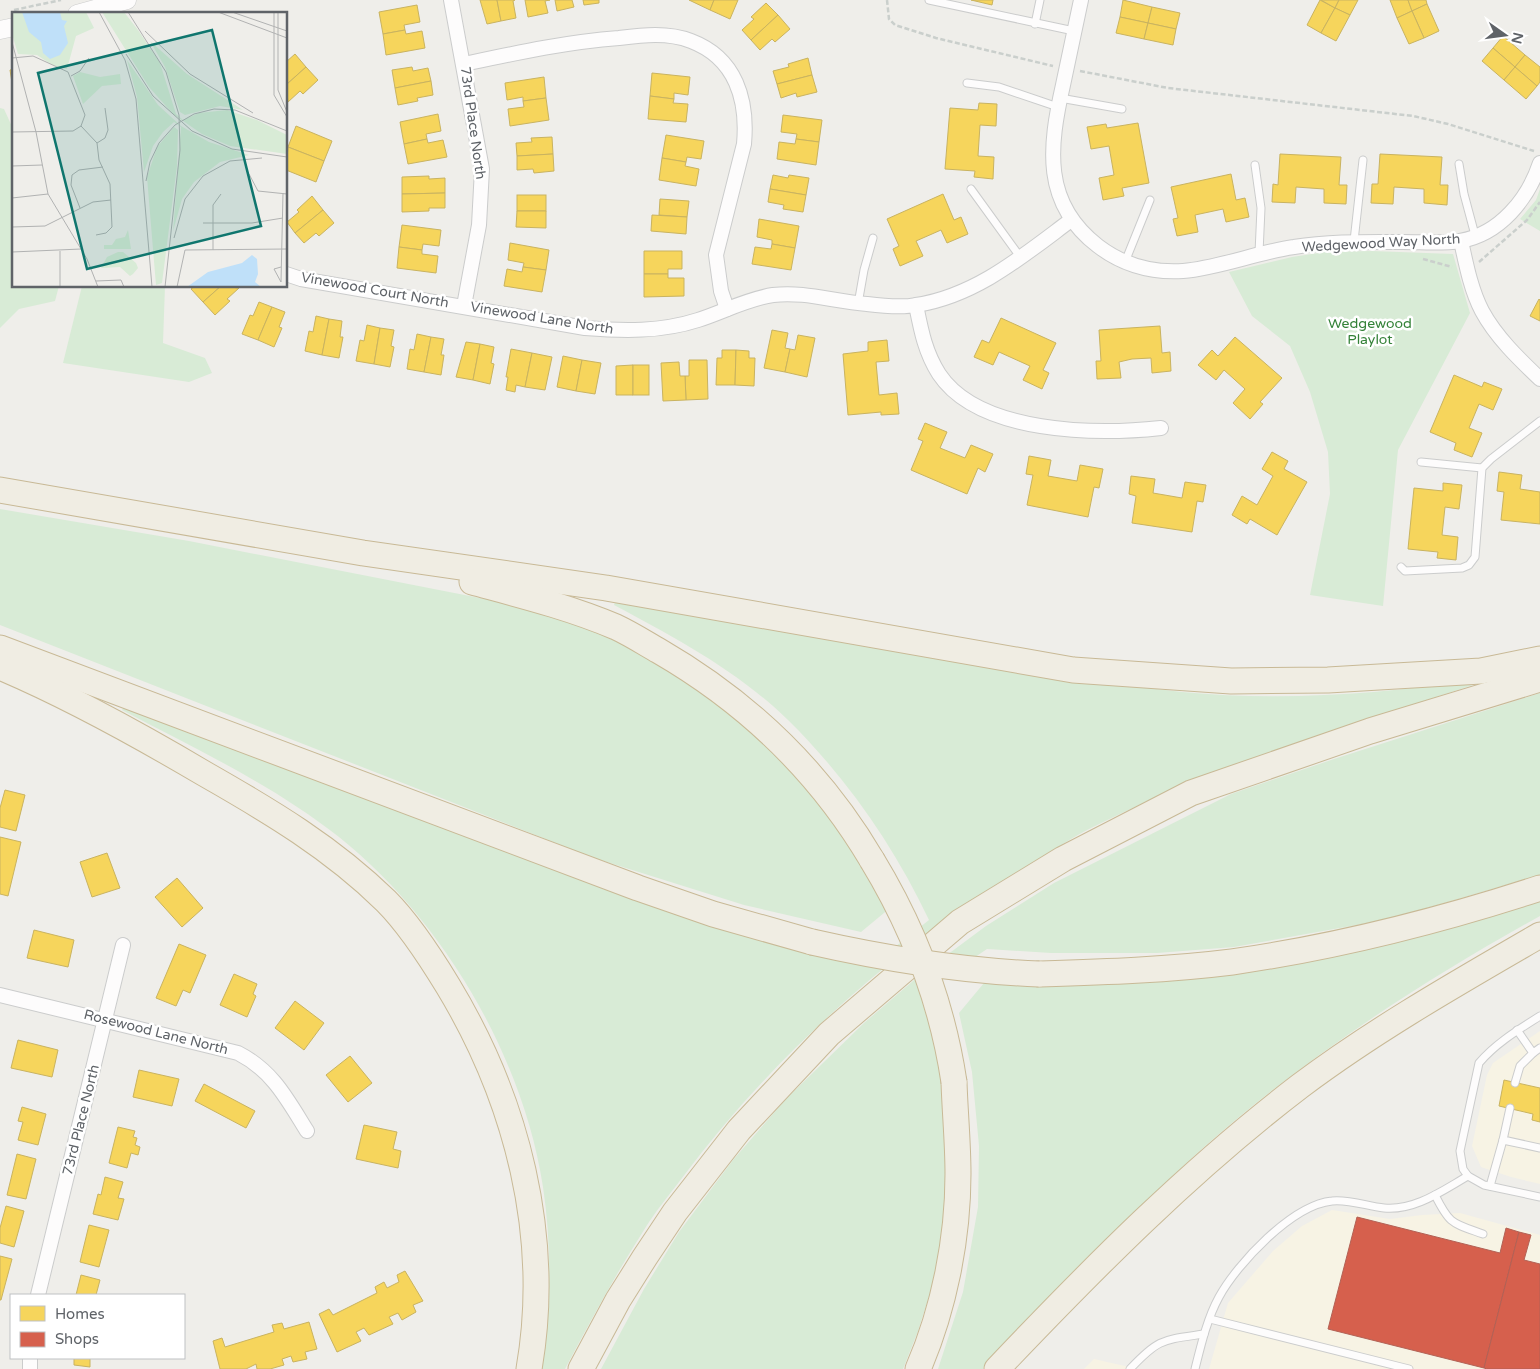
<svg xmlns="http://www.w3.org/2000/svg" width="1540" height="1369" font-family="'Varela Round',sans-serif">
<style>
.commercial{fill:#f7f3e4}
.green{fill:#d8ebd6}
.homes{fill:#f6d55c;stroke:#c9b360}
.shops{fill:#d6604d;stroke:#b26155}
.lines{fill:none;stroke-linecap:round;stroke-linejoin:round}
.service-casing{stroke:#cbcccc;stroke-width:9}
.minor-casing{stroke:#cbcccc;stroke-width:16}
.tertiary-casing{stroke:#cbcccc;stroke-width:19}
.motorway-casing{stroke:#c8b996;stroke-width:27}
.path{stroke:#cacfcc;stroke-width:2.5;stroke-dasharray:5 2.5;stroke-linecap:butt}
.service{stroke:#fdfcfc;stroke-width:7}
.minor{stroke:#fdfcfc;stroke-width:14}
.tertiary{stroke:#fdfcfc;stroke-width:18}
.motorway{stroke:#f0ede3;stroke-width:25}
.motorway-bridge-casing{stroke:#c8b996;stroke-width:27;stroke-linecap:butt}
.motorway-bridge{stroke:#f0ede3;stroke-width:25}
.labels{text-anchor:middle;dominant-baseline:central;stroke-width:5;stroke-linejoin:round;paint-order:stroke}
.street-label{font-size:14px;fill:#5f6368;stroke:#fff}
.park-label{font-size:14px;fill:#348238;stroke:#fff}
.inset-road{fill:none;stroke:#b1b2b2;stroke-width:1}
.view{fill:#0f766e;fill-opacity:0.15;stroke:#0f766e;stroke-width:2.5}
.inset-edge{fill:none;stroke:#5f6368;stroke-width:2.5}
</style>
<rect width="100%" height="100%" fill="#efeeea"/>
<!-- commercial -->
<g class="commercial">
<path d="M1540 1031V1184L1511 1177 1481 1167 1472 1146 1487 1075 1493 1063Z"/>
<path d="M1332 1210 1390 1219 1422 1215 1460 1213 1540 1235V1369H1209L1228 1303 1273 1251 1302 1226Z"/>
<path d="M1094 1359 1138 1369H1084Z"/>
</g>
<!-- green -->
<g class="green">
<path d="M0 108 4 109 14 131V286H59L55 301 19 309 0 328Z"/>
<path d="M1540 189V231L1520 219 1536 200Z"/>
<path d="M1372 251 1453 254 1470 313 1398 450 1383 606 1310 595 1330 494 1328 452 1310 392 1290 346 1252 316 1229 272 1292 257 1325 252Z"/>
<path d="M82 286H165L163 343 205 358 212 373 189 382 63 363Z"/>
<path d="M0 509 189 541 485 599 486 594 526 603 641 650 704 687 773 747 847 832 890 908 861 932 744 905 594 858 0 625Z"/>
<path d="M616 599C719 616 821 634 924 652 1010 667 1095 683 1182 692 1277 701 1377 695 1472 680L1473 685C1342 728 1210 768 1087 830 1066 841 1046 855 1026 867 894 948 775 1054 682 1178 669 1195 655 1212 644 1230 615 1275 590 1322 565 1369H541C551 1309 552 1247 543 1187 523 1056 442 919 339 837 273 785 196 749 122 710L125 705 876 962 929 920C894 846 846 777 788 720 738 671 674 637 614 605Z"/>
<path d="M1540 693V875L1390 919 1234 947 1157 953H1051L987 949 925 991 946 1083V1200L938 1268 918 1331 903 1369H601L644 1289 679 1232 733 1160 786 1099 864 1023 920 975 986 926 1054 883 1231 794 1334 759Z"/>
<path d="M1540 900V916C1424 980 1303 1059 1204 1147 1126 1217 1056 1295 983 1369H938L963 1292 978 1207 979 1146 972 1072 959 1013 989 977 1270 968 1352 953 1465 924Z"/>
</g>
<!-- homes -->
<g class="homes">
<path d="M480 0H497L501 21 487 24Z"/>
<path d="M497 0H515L513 1 516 18 501 21Z"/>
<path d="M525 0H550L545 1 548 13 528 17Z"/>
<path d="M555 0H572L574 7 557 11Z"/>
<path d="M583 0H599V3L584 5Z"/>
<path d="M689 0H714L710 10Z"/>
<path d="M714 0H738L730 19 710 10Z"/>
<path d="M971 0H993L992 5Z"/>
<path d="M1123 0 1152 7 1148 23 1120 17Z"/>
<path d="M1320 0 1335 8 1321 33 1307 25Z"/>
<path d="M1321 0H1339L1335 8Z"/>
<path d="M1339 0H1358L1350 15 1335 8Z"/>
<path d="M1390 0H1408L1412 11 1397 18Z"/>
<path d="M1408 0H1426L1427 4 1412 11Z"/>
<path d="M766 3 778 15 751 40 742 30 754 19 751 17Z"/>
<path d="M1427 4 1439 31 1424 38 1412 11Z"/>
<path d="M417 5 420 22 404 25 405 30 383 34 379 12Z"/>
<path d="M1152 7 1180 13 1176 29 1148 23Z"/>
<path d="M1335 8 1350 15 1336 41 1321 33Z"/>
<path d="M1412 11 1424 38 1409 44 1397 18Z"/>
<path d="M778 15 790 29 775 42 772 39 760 50 751 40Z"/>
<path d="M1120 17 1148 23 1144 39 1116 33Z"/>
<path d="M1148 23 1176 29 1173 45 1144 39Z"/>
<path d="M405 30 406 34 422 31 425 48 386 55 383 34Z"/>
<path d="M1503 36 1525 55 1515 67 1493 48Z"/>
<path d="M1493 48 1515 67 1504 80 1482 61Z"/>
<path d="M295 54 306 67 286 85V62Z"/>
<path d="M1525 55 1540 67V82L1537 86 1515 67Z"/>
<path d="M808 58 812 75 777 84 773 71 789 67 788 64Z"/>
<path d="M306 67 318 80 303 94 300 91 288 102 286 85Z"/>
<path d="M412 67 413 71 428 68 431 81 395 88 392 70Z"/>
<path d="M1515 67 1537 86 1526 99 1504 80Z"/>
<path d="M14 69V95L10 70Z"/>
<path d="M652 73 690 77 688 95 674 93V99L650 96Z"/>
<path d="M812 75 817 92 797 97 796 93 781 98 777 84Z"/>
<path d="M544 77 546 98 523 101V97L507 100 505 83Z"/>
<path d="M431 81 433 95 417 98 418 101 398 105 395 88Z"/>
<path d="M650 96 674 99 673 103 688 104 686 122 648 119Z"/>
<path d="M546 98 549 120 510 126 508 109 524 107 523 101Z"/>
<path d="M979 103 997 104 996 126 980 125 978 156 994 157 993 179 974 177 975 171 945 169 950 108 978 110Z"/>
<path d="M438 114 441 131 426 134 427 139 404 144 400 122Z"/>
<path d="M783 115 822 120 819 142 796 139 797 134 781 132Z"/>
<path d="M1138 123 1149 183 1122 188 1124 196 1103 200 1099 178 1114 175 1109 146 1091 149 1087 127 1106 124 1107 128Z"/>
<path d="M296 126 332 141 324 161 288 147Z"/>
<path d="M666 135 704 141 701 159 687 157 686 162 662 158Z"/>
<path d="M552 137 553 154 517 156 516 143 532 142 531 138Z"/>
<path d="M427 139 428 143 443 140 447 157 408 164 404 144Z"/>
<path d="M796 139 819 142 816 165 777 159 779 142 795 144Z"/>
<path d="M288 147 324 161 316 182 286 170Z"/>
<path d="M553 154 554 171 534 173 533 169 517 170V156Z"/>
<path d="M1280 154 1341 157 1339 185H1347L1346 204 1324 203V189L1296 187 1295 203 1272 202 1273 184 1278 185Z"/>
<path d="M1380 154 1442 157 1440 185H1448L1447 205 1424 203V189L1394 187 1393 204 1371 203 1372 184H1378Z"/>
<path d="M662 158 686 162 685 166 699 169 696 186 659 180Z"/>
<path d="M1231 174 1236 200 1245 198 1249 217 1226 222 1223 209 1195 215 1198 232 1177 236 1173 219 1178 218 1171 187Z"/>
<path d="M773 175 788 178 789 175 809 178 806 195 770 189Z"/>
<path d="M429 176V179L445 178V193L402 194V177Z"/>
<path d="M770 189 806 195 803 212 783 209 784 205 768 202Z"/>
<path d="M445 193V208H429V211L402 212V194Z"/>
<path d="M943 194 954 220 961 217 968 234 947 243 941 230 916 241 923 256 900 266 893 249 899 246 887 219Z"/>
<rect x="517" y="195" width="29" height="16"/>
<path d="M312 196 323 210 295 233 287 222 299 212 297 210Z"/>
<path d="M660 199 689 201 687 217 659 215Z"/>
<path d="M323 210 334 223 319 236 316 233 304 243 295 233Z"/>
<path d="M517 211H546V228L516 227Z"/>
<path d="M652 215 687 217 686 234 651 231Z"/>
<path d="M759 219 799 226 795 248 772 244V240L757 237Z"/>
<path d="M402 225 441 230 439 246 423 244 422 250 399 247Z"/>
<path d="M510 243 549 250 546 270 523 267 524 263 508 260Z"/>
<path d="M772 244 795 248 791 270 752 264 755 247 771 249Z"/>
<path d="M399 247 422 250V254L438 256 436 273 397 268Z"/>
<path d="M644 251H682V269H668V274H644Z"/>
<path d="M523 267 546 270 542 292 504 286 507 269 522 272Z"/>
<path d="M644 274H668V278H684V296L644 297Z"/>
<path d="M195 286H221L203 302 191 289Z"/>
<path d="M221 286 239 288 227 299 230 301 215 315 203 302Z"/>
<path d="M1539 299 1540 300V321L1530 316Z"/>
<path d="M259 302 272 307 258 340 242 334 250 315 253 316Z"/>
<path d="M272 307 285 312 279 327 282 328 274 347 258 340Z"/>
<path d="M316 316 329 319 322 355 305 351 309 331 313 332Z"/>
<path d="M1001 318 1056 343 1043 370 1049 373 1042 389 1023 380 1030 366 999 352 993 365 974 357 982 340 989 343Z"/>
<path d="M329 319 342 321 340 337H343L339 358 322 355Z"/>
<path d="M367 325 380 328 374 364 356 361 360 340 364 341Z"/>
<path d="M1160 326 1162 353 1170 352 1171 371 1152 373 1151 358 1132 359 1119 362 1121 378 1097 379 1096 361H1101L1099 330Z"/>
<path d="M380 328 394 330 391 346 394 347 390 367 374 364Z"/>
<path d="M772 330 788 333 785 348 790 349 785 372 764 368Z"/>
<path d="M417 334 431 337 424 372 407 369 410 349 414 350Z"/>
<path d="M798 335 815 338 807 377 785 372 790 349 795 350Z"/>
<path d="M431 337 444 339 441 355H444L441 375 424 372Z"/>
<path d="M1235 337 1282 378 1260 402 1263 404 1250 419 1233 403 1245 389 1224 370 1216 380 1198 365 1212 350 1218 356Z"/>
<path d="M887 340 889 361 876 362 879 395 897 393 899 414 881 415V412L848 415 843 354 868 351V342Z"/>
<path d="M466 342 480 344 473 380 456 377Z"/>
<path d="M480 344 494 347 491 363 494 364 490 384 473 380Z"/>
<path d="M511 349 532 353 525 387 516 385 515 392 506 390 508 377H506Z"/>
<path d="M722 350H736L735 385H716L717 358H722Z"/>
<path d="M736 350 749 351V358H755L754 386 735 385Z"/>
<path d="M532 353 552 357 545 390 525 387Z"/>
<path d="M563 356 582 360 576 391 557 387Z"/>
<path d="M582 360 601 363 595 394 576 391Z"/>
<path d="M689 360H707L708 399 686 400 685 376H689Z"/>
<path d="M679 362 680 376H685L686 400 663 401 661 363Z"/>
<path d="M633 365V395H616V366Z"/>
<rect x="633" y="365" width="16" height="30"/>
<path d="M1454 375 1482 387 1484 382 1502 389 1493 410 1479 404 1469 428 1482 433 1472 457 1454 450 1456 443 1430 432Z"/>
<path d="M925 423 947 432 940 448 965 458 971 445 993 454 985 472 978 468 967 494 911 470 923 441 918 439Z"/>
<path d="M1272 452 1288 461 1284 469 1307 482 1277 535 1250 519 1247 524 1232 515 1242 496 1257 505 1273 476 1262 469Z"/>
<path d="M1029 456 1051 460 1048 476 1077 481 1080 465 1103 469 1099 488 1094 487 1088 517 1027 505 1033 475 1026 474Z"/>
<path d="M1499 472 1522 475 1520 489 1540 492V524L1501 520 1504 492 1497 491Z"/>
<path d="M1131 476 1155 479 1153 493 1182 498 1185 482 1206 485 1203 502 1197 501 1192 532 1132 523 1136 496 1129 494Z"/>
<path d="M1443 483 1462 485 1459 509 1445 507 1442 535 1458 537 1456 560 1437 558 1438 552 1408 549 1414 488 1443 491Z"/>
<path d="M5 790 25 795 16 831 0 827V808Z"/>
<path d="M0 837 21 842 8 896 0 894Z"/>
<path d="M107 853 120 888 92 897 80 862Z"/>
<path d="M177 878 203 908 182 927 155 897Z"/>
<path d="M34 930 74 940 68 967 27 958Z"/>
<path d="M179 944 206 955 190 993 183 990 176 1006 156 998Z"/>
<path d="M234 974 257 984 253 994 256 996 247 1017 220 1005Z"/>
<path d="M295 1001 324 1023 304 1050 275 1028Z"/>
<path d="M18 1040 58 1050 52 1077 11 1068Z"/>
<path d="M350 1056 372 1083 348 1102 326 1075Z"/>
<path d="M139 1070 179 1079 172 1106 133 1097Z"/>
<path d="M1504 1080 1540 1088V1122L1532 1120 1533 1114 1499 1106Z"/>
<path d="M204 1084 255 1111 246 1128 195 1101Z"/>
<path d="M22 1107 46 1114 38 1145 18 1140 23 1122 18 1121Z"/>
<path d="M364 1125 397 1132 393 1149 401 1151 398 1168 356 1159Z"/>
<path d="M118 1127 135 1131 133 1137 137 1138 135 1145 140 1147 138 1155 131 1153 127 1168 109 1163Z"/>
<path d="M17 1154 36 1159 26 1199 7 1195Z"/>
<path d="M105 1177 123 1182 118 1198 124 1199 118 1220 93 1214 98 1194 101 1195Z"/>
<path d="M6 1206 24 1211 14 1247 0 1243V1228Z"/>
<path d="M89 1225 109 1230 99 1267 80 1262Z"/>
<path d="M0 1256 12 1259 1 1300H0Z"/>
<path d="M405 1271 423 1301 413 1305 416 1312 402 1320 398 1313 389 1317 393 1324 369 1335 364 1328 356 1332 361 1341 337 1352 319 1314 329 1309 333 1315 377 1293 375 1287 384 1282 387 1288 399 1282 397 1275Z"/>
<path d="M81 1275 100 1280 96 1295H76Z"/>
<path d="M309 1322 317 1349 305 1352 307 1359 293 1362 291 1356 282 1359 284 1365 270 1369H257L256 1364 246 1369H220L213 1341 222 1338 225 1347 274 1332 272 1325 282 1323 284 1329Z"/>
<path d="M74 1358H90V1367L74 1365Z"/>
</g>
<!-- shops -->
<g class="shops">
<path d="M1357 1217 1500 1253 1506 1228 1519 1232 1484 1368 1328 1329Z"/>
<path d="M1519 1232 1531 1235 1524 1260 1540 1264V1369H1487L1484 1368Z"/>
</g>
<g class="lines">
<defs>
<g id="service">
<path d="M929 0 1074 31"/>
<path d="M1035 24 1040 0"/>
<path d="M967 83 999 87 1058 107"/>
<path d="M1060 98 1122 109"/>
<path d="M1459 164 1464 194 1475 235"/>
<path d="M1255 165 1261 208 1259 253"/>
<path d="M971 189 1021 258"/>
<path d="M1354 241 1363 160"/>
<path d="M1125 262 1150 200"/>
<path d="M858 304 864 270 873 238"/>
<path d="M1421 462 1482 468"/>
<path d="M1401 567 1405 571 1462 568 1469 565 1475 557 1482 468 1491 459 1540 421"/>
<path d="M1540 1016C1518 1030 1496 1043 1479 1063L1460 1151 1463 1169 1468 1176 1484 1185 1540 1197"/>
<path d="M1517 1030 1533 1053 1540 1048"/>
<path d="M1515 1083 1520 1066 1533 1053"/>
<path d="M1510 1108 1503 1140 1540 1148"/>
<path d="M1490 1186 1503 1140"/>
<path d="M1435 1195C1450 1225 1452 1223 1483 1234"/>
<path d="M1210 1319 1409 1369"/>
<path d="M1130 1369C1159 1338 1163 1340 1204 1334"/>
<path d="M1195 1369C1201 1345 1207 1319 1219 1297 1237 1264 1292 1205 1332 1201 1348 1199 1367 1206 1384 1208 1415 1211 1443 1190 1468 1176"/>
</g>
<g id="minor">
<path d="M451 0 482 169 479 225 464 306"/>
<path d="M1081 0C1075 28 1069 57 1063 85 1049 147 1042 203 1098 246 1123 265 1152 273 1183 271 1219 268 1258 252 1294 247 1331 241 1367 242 1403 242 1422 242 1442 244 1460 241 1500 234 1528 199 1540 163"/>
<path d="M464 64C516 53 566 42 619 38 643 35 668 32 691 41 736 58 748 100 744 144L716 255 721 291 727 309"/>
<path d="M1461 241C1466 264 1471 290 1482 311 1496 337 1519 359 1540 379"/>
<path d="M286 274 301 279 585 328C623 331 661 332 698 320 723 312 747 299 773 295 805 291 835 302 867 304 883 306 901 308 916 305 976 296 1024 255 1071 220"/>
<path d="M916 305C921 330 925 352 939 374 979 434 1097 435 1161 428"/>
<path d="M0 995 238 1053C273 1071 287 1099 307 1131"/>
<path d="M38 1295 123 945"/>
<path d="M30 1358V1369"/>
</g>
<g id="tertiary">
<path d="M77 14 127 0"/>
<path d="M0 30 14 27"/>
</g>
<g id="motorway">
<path d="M0 490 363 553 606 588 1073 670 1231 681 1328 680 1481 671 1540 659"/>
<path d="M472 582C520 595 569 607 616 627 631 634 645 643 659 651 747 702 820 772 872 860"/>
<path d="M0 648 638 888 713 914 812 942"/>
<path d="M0 667C71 697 139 735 205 774 270 811 332 848 386 901 409 924 431 958 448 986 517 1100 552 1236 529 1369"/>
<path d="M1039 974C1103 972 1168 970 1232 962 1336 947 1439 921 1540 888"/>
<path d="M581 1369 618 1300 645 1257 675 1212 739 1130 829 1034 960 922 1063 859 1191 793 1370 731 1540 679"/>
<path d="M918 1369C944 1309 958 1239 958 1174 958 1143 955 1113 954 1082"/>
<path d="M997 1369C1093 1268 1190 1170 1300 1086 1376 1029 1459 982 1540 935"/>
</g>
</defs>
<!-- service casing -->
<use href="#service" class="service-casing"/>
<!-- minor casing -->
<use href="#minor" class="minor-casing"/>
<!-- tertiary casing -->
<use href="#tertiary" class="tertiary-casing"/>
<!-- motorway casing -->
<use href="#motorway" class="motorway-casing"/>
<!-- path -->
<g class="path">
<path d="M887 0 889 19 895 25 936 38 1053 66"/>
<path d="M14 10 61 0"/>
<path d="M1080 71 1168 88 1413 116 1448 124 1534 151"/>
<path d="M1423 259 1452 267"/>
<path d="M1479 262 1527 220 1540 202"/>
</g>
<!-- service -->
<use href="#service" class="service"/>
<!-- minor -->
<use href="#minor" class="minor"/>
<!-- tertiary -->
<use href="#tertiary" class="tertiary"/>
<!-- motorway -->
<use href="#motorway" class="motorway"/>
<defs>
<g id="motorway-bridge">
<path d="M872 860C914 929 942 1002 954 1082"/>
<path d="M812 942C887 959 962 971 1039 974"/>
</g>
</defs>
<!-- motorway-bridge casing -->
<use href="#motorway-bridge" class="motorway-bridge-casing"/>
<!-- motorway-bridge -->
<use href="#motorway-bridge" class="motorway-bridge"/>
</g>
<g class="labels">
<!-- street labels -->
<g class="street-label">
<text transform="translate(473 123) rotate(82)">73rd Place North</text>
<text transform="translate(1381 243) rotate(-3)">Wedgewood Way North</text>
<text transform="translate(375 290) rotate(10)">Vinewood Court North</text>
<text transform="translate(542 318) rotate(9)">Vinewood Lane North</text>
<text transform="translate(156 1032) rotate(14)">Rosewood Lane North</text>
<text transform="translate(81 1120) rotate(-76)">73rd Place North</text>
</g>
<!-- park labels -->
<g class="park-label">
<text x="1370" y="323">Wedgewood<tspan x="1370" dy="16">Playlot</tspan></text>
</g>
</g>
<!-- overview -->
<g transform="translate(12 12)">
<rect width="275" height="275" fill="#efeeea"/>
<path d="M0 0H74L82 16 64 24 55 57 40 53 25 43 6 42 0 22ZM90 0H112L126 18 148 51 164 102 171 108 187 101 215 98 245 108 275 123V142L218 134 190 122 161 102 137 75ZM138 29 175 62 231 98 208 94 173 103 168 100 153 55ZM115 48 146 93 169 114 197 130 237 143 208 150 182 170 170 187 161 219 169 115 162 110 151 120 141 134 132 160 125 85ZM68 60 88 65 108 62 109 72 90 74 71 92 61 64ZM162 115 166 118 165 154 150 271 144 273 135 165 145 135ZM116 218 119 237H92V233H100L104 227 113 225ZM106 240H111L124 251 126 256 121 262 118 264 108 255 89 256 95 245Z" fill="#d8ebd6"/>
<path d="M10 0H48L50 8 55 9 52 14 56 31 48 43 38 47 31 41 29 30 17 20ZM240 243 245 247 246 262 243 270 249 275H175L196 260 230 251Z" fill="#bfe0f9"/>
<path class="inset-road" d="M87 0 113 48 124 87 140 275M116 0 154 60 167 103 168 138 153 275M206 0 275 26M220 0 275 19M262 0V83L275 105M266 0V78L275 100M133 19 178 62 241 101M0 30 24 120 36 182 75 247 86 275M114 42 141 84 180 119 220 137 275 145M0 46 21 44 56 60 73 103 69 114 61 119 0 120M59 64 68 59 77 46M69 114 85 131 87 148 98 172 100 215 94 221 84 223M85 131 93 126 96 118 93 96M0 154 30 153M237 162 246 179 275 182M134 169 138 150 147 131 163 113 182 102 202 97 223 98 275 119M0 186 36 182M68 196 59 173 60 163 67 158 91 155M191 211H240L271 206M0 215 33 214 81 190 99 188M162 226 173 187 191 164 218 149 250 146M201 238V193L209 182M0 240 69 237M269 255 262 257 269 270 271 181M84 269 109 268 112 275M48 275V239M165 275 173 238 275 237"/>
<path class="view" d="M200 18 249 214 75 257 26 61Z"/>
<rect width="275" height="275" class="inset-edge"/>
</g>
<!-- legend -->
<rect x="10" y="1294" width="175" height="65" fill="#ffffff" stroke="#bfc1c3"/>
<rect x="20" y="1306" width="25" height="15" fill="#f6d55c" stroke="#bfc1c3"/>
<text x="55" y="1319" font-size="15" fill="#5f6368">Homes</text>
<rect x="20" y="1332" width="25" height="15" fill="#d6604d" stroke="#bfc1c3"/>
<text x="55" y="1344" font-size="15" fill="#5f6368">Shops</text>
<!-- north arrow -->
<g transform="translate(1505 35) rotate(104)" stroke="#ffffff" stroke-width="4" paint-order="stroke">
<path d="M0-4L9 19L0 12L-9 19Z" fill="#5f6368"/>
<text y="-8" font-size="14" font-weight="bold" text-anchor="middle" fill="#5f6368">N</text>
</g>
</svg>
